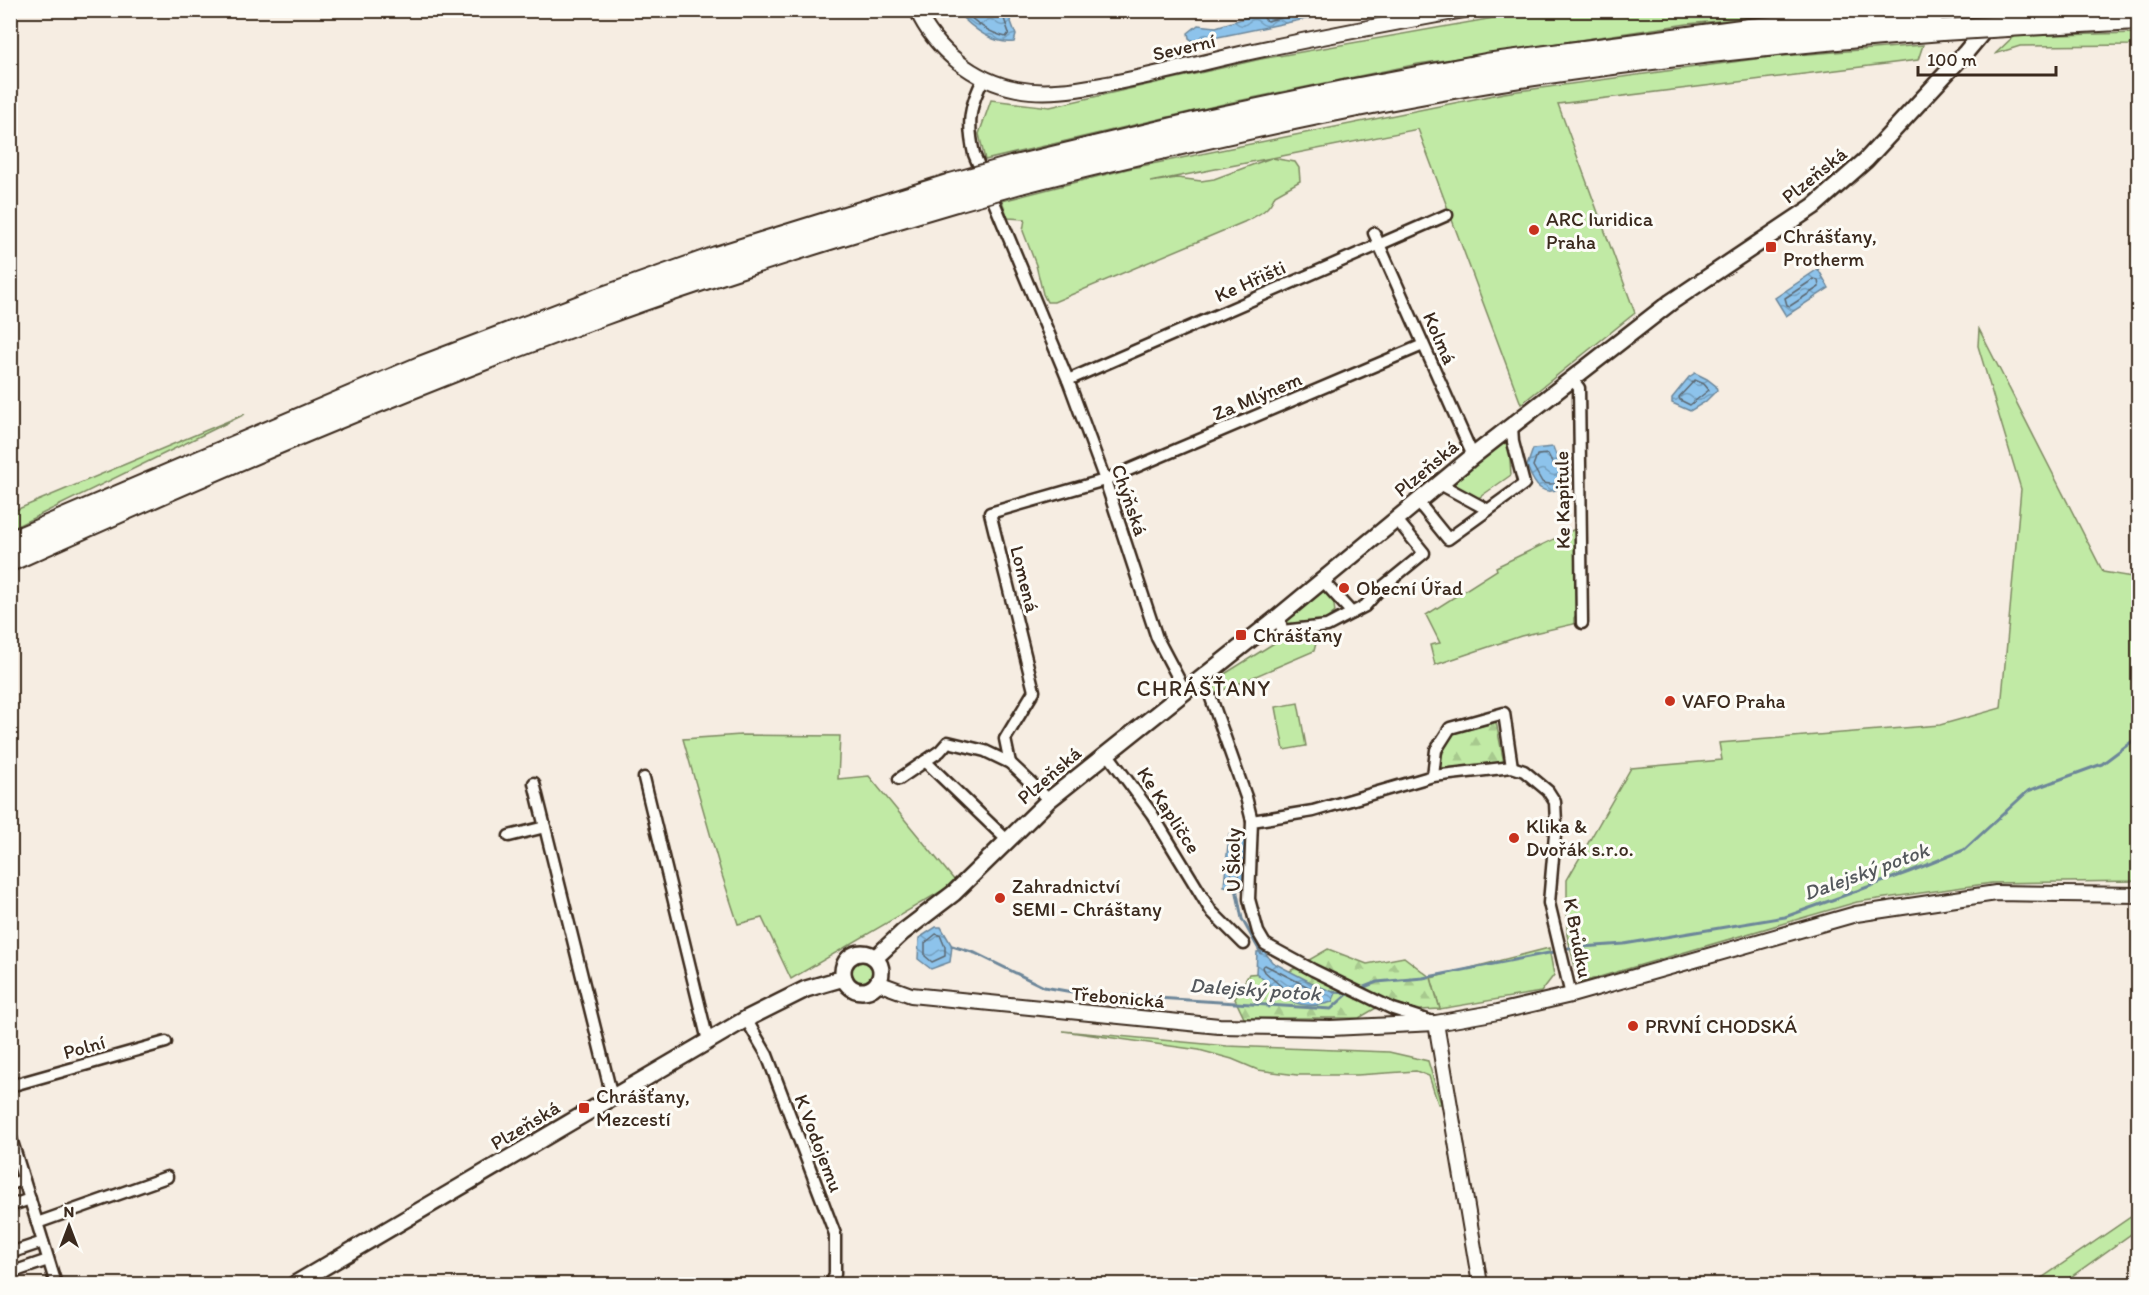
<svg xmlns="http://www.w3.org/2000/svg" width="2149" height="1295" font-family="Itim,sans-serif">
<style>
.grass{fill:#c1eaa5;stroke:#7e8a62;stroke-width:1.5;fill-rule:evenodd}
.forest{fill:url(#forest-firs);stroke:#7e8a62;stroke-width:1.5}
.water{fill:url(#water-waves);stroke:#6c8699;stroke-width:1.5}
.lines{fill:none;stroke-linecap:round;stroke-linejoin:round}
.shore{stroke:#5c6770;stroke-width:1.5}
.stream{stroke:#6c8699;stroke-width:3}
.minor-casing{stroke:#3b2a1e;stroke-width:15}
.tertiary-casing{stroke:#3b2a1e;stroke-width:18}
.secondary-casing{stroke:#3b2a1e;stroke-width:20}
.motorway-casing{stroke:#3b2a1e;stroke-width:24}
.minor{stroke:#fdfcf7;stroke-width:10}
.tertiary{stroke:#fdfcf7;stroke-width:14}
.secondary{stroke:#fdfcf7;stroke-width:15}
.motorway{stroke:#fdfcf7;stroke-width:20}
.motorway-bridge-casing{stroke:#3b2a1e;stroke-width:24;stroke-linecap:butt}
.motorway-bridge{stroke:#fdfcf7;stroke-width:20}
.poi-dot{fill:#c8321e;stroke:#fdfcf7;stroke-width:2}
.labels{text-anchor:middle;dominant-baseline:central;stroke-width:6;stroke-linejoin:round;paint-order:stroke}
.street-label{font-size:20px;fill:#3b2a1e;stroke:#fdfcf7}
.poi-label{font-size:20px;fill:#3b2a1e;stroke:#fdfcf7;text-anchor:start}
.water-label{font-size:21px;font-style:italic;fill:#54585c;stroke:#fdfcf7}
.quarter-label{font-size:22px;letter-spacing:1.5px;fill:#3b2a1e;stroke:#fdfcf7}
</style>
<defs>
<pattern id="forest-firs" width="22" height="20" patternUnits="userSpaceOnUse" patternTransform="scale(1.5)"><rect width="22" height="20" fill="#c1eaa5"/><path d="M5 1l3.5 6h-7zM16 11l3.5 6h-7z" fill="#a7c98e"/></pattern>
<pattern id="water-waves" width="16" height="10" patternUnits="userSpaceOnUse" patternTransform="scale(1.5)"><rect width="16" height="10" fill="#8dc3eb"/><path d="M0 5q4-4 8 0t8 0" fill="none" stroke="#749fbe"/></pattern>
</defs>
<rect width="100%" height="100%" fill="#f6ede2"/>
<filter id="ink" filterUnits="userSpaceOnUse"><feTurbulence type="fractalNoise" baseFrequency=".0167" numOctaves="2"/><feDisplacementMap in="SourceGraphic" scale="12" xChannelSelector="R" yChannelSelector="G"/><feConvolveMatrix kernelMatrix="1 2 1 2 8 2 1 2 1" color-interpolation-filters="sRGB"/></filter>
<g filter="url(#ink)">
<!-- grass -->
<g class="grass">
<path d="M1533 11H1820L1687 24 1418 64 1228 103 985 160 979 134 991 100 1050 107 1261 59Z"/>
<path d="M2138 33V45L2020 46 1995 54 2014 36Z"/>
<path d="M1923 45 1918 60 1558 104 1635 313 1521 404 1418 129 1272 158 1295 162 1299 168 1300 181 1275 195C1269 211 1258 215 1244 222L1054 302H1047L1043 294 1036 265 1023 231 1025 219 1008 218 1002 201 1127 169 1504 93 1770 57ZM1271 158 1214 179 1201 181 1177 178 1150 182Z"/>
<path d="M1979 329 2103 572 2138 578V881L1992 883 1857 902 1579 983 1567 935V880L1631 768 1722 760 1719 743 1940 725 2001 708 2021 489 1978 346Z"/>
<path d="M245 414 11 529V512Z"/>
<path d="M1501 442 1509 444 1511 475 1477 499 1451 486Z"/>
<path d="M1575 529 1576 615 1574 618V624L1521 636 1435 665 1430 645 1440 643 1426 615 1497 570 1496 567Z"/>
<path d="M1323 588 1333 598 1335 612 1322 623 1292 629 1283 621Z"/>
<path d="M1319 632 1314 651 1214 694 1215 680 1287 635Z"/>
<path d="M1298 703 1306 746 1284 750 1276 707Z"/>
<path d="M741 735 840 736 838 779 869 776 955 881 945 889 791 979 762 918 738 924 721 872 683 739Z"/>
<path d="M1549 948 1554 975 1541 992 1440 1009 1431 978Z"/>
<circle cx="862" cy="973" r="13"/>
<path d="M1063 1031 1227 1046 1389 1052 1428 1061 1441 1104H1438L1429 1076 1416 1071 1357 1075H1297L1258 1070 1232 1059 1199 1050Z"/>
<path d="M2138 1212V1229L2061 1284H2033Z"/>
</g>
<!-- forest -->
<g class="forest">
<path d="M1496 722 1504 763 1437 769 1450 734Z"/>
<path d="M1328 949 1367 964 1404 957 1431 978 1440 1009 1420 1010 1388 1001 1359 1018H1244L1235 999 1249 974 1290 971Z"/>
</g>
<!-- water -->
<g class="water">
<path d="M1319 10 1320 12 1315 17 1194 42 1189 38 1188 33 1198 25 1216 27 1267 11Z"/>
<path d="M956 11H1007L1016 35 1014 42C991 45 970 26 956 11Z"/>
<path d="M1818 269 1829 288 1786 316 1775 298Z"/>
<path d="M1695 373 1707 379 1716 386 1717 390 1705 402 1690 411 1672 403V398L1689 377Z"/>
<path d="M1553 447 1559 463C1565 465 1566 470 1571 473 1568 485 1553 497 1540 488 1533 483 1530 473 1527 466L1533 449Z"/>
<path d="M1229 834 1246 835 1244 890 1224 886Z"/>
<path d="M936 927H941L952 946 950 962 931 969 918 959 919 938Z"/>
<path d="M1264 951 1272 962 1318 986 1336 993 1332 1002C1294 1013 1283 996 1256 973L1257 952Z"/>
</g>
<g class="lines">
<!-- shore -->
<g class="shore">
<path d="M964 10C975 23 990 33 1006 37L1009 33 1001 10"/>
<path d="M1265 10 1264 18 1267 21 1313 10"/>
<path d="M1814 279 1818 280 1819 287 1790 306 1787 305 1785 298Z"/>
<path d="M1695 380 1704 384 1709 390 1690 405 1680 400 1679 397Z"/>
<path d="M1548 454 1554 466 1560 470 1564 477C1560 484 1550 486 1542 482L1533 466 1537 455Z"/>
<path d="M1234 854 1239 857 1238 879 1236 882 1231 879Z"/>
<path d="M936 934 940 935 945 947V956L932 962 925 956V943Z"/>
<path d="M1265 965 1320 993 1321 997C1296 1005 1280 985 1263 970L1262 967Z"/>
</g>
<!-- stream -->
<g class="stream">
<path d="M1236 888 1242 919 1261 953"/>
<path d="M952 946 975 953 1044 987 1078 993 1331 1009 1350 992"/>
<path d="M1568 948 1624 944 1785 917 1909 872 1964 850 2028 791 2102 764 2138 737"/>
<path d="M1359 989 1377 982 1423 978 1554 952"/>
<path d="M1334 992 1348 993"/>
<path d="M1268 1007 1283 990"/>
</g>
<defs>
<g id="minor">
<path d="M984 78C969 106 967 123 974 154L1068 380 1105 480 1157 638 1185 691"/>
<path d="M1374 233 1473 456"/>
<path d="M1572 379 1579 388 1582 623"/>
<path d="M1068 380 1447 215"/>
<path d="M1440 484 1488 510"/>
<path d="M1418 502 1448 539 1524 484 1513 442 1512 426"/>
<path d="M1322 580 1352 613"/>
<path d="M1277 618 1281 624 1282 631 1327 626 1365 606 1380 589 1424 553 1397 520"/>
<path d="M1211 698 1246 797 1252 821 1249 899 1258 932 1265 944 1313 970 1393 1009 1430 1021"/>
<path d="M1107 753 1152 814 1211 911 1244 944"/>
<path d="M925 761 1008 841"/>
<path d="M1010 763 1005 739 1034 691 990 513 1105 480 1423 345"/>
<path d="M1433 776 1436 750 1450 728 1504 713 1512 767"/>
<path d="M644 778 708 1041"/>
<path d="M899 779 940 751 948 742 985 751 1010 763 1049 800"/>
<path d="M534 783 612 1097"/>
<path d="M1252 821 1313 811 1433 776 1512 767 1524 771 1548 791 1555 802 1556 823 1549 903 1571 995"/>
<path d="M509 836 545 827"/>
<path d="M746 1019 767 1055 835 1234V1274L831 1284"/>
<path d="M10 1086 166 1042"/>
<path d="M10 1135 56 1284"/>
<path d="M10 1184 24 1180"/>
<path d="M10 1206 30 1199"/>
<path d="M37 1223 167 1177"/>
<path d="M10 1253 43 1242"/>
<path d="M10 1273 48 1260"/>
</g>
<g id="tertiary">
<path d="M917 10C935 50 974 81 1017 89 1047 95 1078 89 1107 84 1151 76 1193 65 1236 55 1312 38 1388 24 1464 10"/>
<path d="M878 983 911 995 1219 1026 1331 1028 1436 1023 1498 1012 1571 995 1856 914 1996 893 2138 895"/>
<path d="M1436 1023 1480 1284"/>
</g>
<g id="secondary">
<circle cx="862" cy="972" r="19"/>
<path d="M875 958 903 932 954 893 1049 800 1277 618 1473 456 1671 302 1814 206 1866 160 1966 52 2001 10"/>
<path d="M295 1284 746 1019 806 989 844 978"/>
</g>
<g id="motorway">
<path d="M2024 25 2138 19"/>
<path d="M1015 166 1211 119 1349 90 1486 64 1749 29 1967 10"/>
<path d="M1020 183C1175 144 1331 108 1489 82 1639 58 1790 42 1942 30"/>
<path d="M10 542 420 367 598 299 716 257 951 184"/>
<path d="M10 561C205 473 402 388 602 315 719 272 837 236 956 201"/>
</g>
</defs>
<!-- minor casing -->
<use href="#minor" class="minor-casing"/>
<!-- tertiary casing -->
<use href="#tertiary" class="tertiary-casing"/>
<!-- secondary casing -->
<use href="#secondary" class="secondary-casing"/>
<!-- motorway casing -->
<use href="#motorway" class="motorway-casing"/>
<!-- minor -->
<use href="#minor" class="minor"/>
<!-- tertiary -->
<use href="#tertiary" class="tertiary"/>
<!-- secondary -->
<use href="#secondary" class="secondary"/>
<!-- motorway -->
<use href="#motorway" class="motorway"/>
<defs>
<g id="motorway-bridge">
<path d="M1942 30 2024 25"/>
<path d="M951 184 1015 166"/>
<path d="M956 201 1020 183"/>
</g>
</defs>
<!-- motorway-bridge casing -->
<use href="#motorway-bridge" class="motorway-bridge-casing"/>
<!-- motorway-bridge -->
<use href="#motorway-bridge" class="motorway-bridge"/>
</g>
</g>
<!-- markers -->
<g class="poi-dot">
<circle cx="1534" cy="230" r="6"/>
<rect x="1765" y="241" width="12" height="12" rx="3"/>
<circle cx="1344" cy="588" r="6"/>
<rect x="1235" y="629" width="12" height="12" rx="3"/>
<circle cx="1670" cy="701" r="6"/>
<circle cx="1514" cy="838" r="6"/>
<circle cx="1000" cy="898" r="6"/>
<circle cx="1633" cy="1026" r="6"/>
<rect x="578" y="1102" width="12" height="12" rx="3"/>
</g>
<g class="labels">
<!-- street labels -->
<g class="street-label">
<text transform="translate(1184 47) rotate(-13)">Severní</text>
<text transform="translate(1814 175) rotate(-39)">Plzeňská</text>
<text transform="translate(1250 281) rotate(-24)">Ke Hřišti</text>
<text transform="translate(1440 338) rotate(66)">Kolmá</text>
<text transform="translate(1257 396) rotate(-23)">Za Mlýnem</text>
<text transform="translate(1426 468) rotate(-40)">Plzeňská</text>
<text transform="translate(1130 500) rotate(71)">Chýňská</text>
<text transform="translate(1562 500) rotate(-91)">Ke Kapitule</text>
<text transform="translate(1025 579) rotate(76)">Lomená</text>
<text transform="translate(1049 775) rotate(-41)">Plzeňská</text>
<text transform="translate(1169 810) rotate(57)">Ke Kapličce</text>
<text transform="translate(1233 860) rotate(-90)">U Školy</text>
<text transform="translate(1578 938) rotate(79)">K Brůdku</text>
<text transform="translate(1118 997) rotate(5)">Třebonická</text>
<text transform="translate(84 1047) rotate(-16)">Polní</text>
<text transform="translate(525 1125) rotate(-31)">Plzeňská</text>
<text transform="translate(819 1143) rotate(69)">K Vodojemu</text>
</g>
<!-- poi labels -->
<g class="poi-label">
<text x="1546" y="219">ARC Iuridica<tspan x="1546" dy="23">Praha</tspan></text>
<text x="1783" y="236">Chrášťany,<tspan x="1783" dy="23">Protherm</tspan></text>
<text x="1356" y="588">Obecní Úřad</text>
<text x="1253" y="635">Chrášťany</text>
<text x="1682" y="701">VAFO Praha</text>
<text x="1526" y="826">Klika &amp;<tspan x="1526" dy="23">Dvořák s.r.o.</tspan></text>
<text x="1012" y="886">Zahradnictví<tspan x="1012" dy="23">SEMI - Chráštany</tspan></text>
<text x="1645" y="1026">PRVNÍ CHODSKÁ</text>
<text x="596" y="1096">Chrášťany,<tspan x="596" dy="23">Mezcestí</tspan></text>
</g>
<!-- water labels -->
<g class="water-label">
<text transform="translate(1866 871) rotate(-20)">Dalejský potok</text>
<text transform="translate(1255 989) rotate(4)">Dalejský potok</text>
</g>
<!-- quarter labels -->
<g class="quarter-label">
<text x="1204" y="688">CHRÁŠŤANY</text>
</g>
</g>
<!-- margin -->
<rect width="2149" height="1295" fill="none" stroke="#fdfcf7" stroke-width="36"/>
<rect x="18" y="18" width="2113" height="1259" fill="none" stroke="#3b2a1e" stroke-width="2" filter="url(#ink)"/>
<!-- north arrow -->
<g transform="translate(69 1226)" stroke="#fdfcf7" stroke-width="4.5" paint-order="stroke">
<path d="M0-4.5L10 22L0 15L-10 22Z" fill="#3b2a1e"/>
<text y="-9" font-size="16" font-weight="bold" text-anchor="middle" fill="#3b2a1e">N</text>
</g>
<!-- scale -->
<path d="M1918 66v9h138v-9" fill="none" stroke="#3b2a1e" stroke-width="3"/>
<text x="1927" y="66" font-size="18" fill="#3b2a1e" stroke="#fdfcf7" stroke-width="4.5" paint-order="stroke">100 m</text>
</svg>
